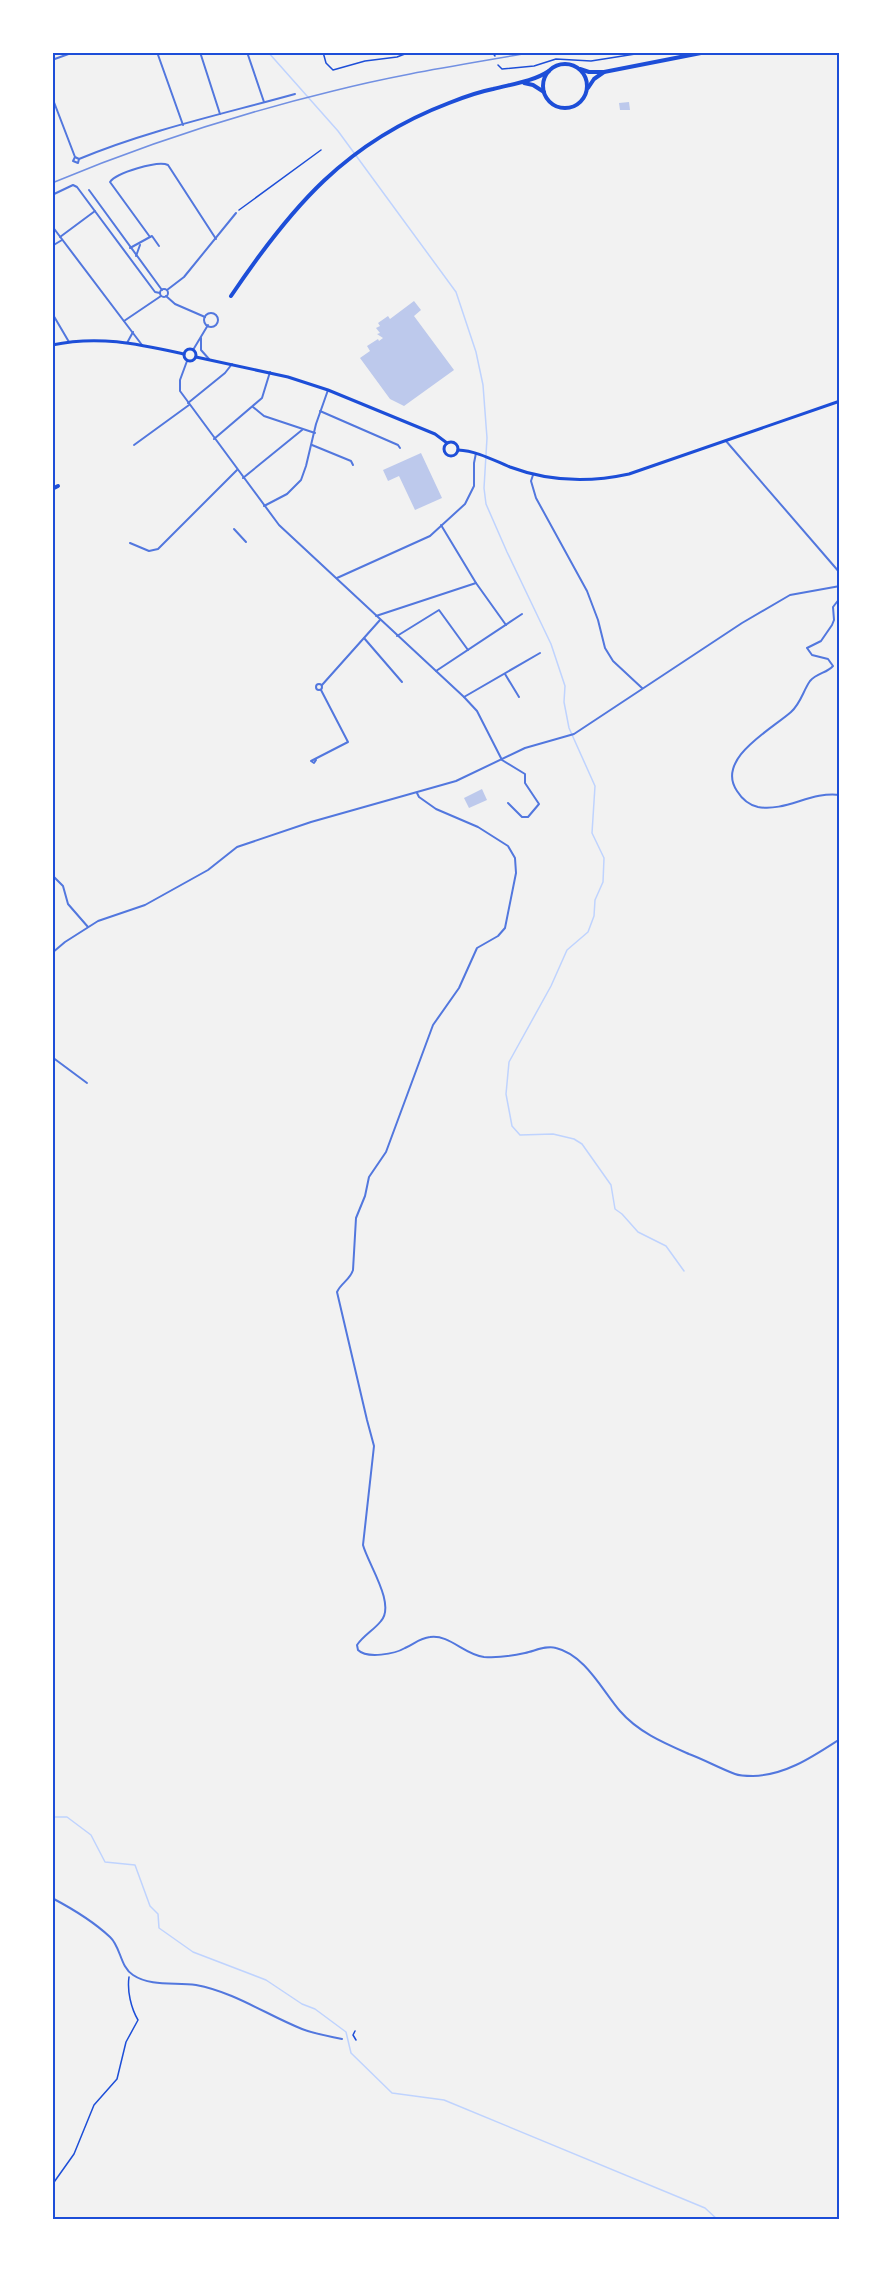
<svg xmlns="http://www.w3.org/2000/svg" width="892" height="2272" font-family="'PT Sans',sans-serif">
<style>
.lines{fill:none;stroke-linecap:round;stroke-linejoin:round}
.stream{stroke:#bfd3fe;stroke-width:1.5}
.building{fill:#bdc9ec}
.path{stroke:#1d4ed8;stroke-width:1.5}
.minor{stroke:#5277de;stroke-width:2}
.secondary{stroke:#1d4ed8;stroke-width:3}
.primary{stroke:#1d4ed8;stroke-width:4}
.rail{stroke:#7290e2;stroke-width:1.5}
.neatline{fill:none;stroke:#1d4ed8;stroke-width:2}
</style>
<rect width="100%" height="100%" fill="#f2f2f2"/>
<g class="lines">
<!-- stream -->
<g class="stream">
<path d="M268 52 338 131 456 292 476 352 483 385 487 438 484 488 486 504 507 552 551 644 565 686 564 702 569 728 595 786 592 833 604 858 603 882 595 900 594 916 588 932 567 950 551 986 509 1062 506 1094 512 1126 520 1135 553 1134 574 1139 582 1144 611 1185 615 1209 622 1214 638 1232 666 1246 684 1271"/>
<path d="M52 1817H67L91 1835 105 1862 135 1865 150 1906 158 1914 159 1928 193 1952 266 1980 302 2004 315 2009 346 2032 351 2053 392 2093 444 2100 705 2208 718 2220"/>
</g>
</g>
<!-- building -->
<g class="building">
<path d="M629 102 630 110H620L619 103Z"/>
<path d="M414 301 421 310 414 316 454 370 404 406 390 399 360 358 370 351 367 346 378 339 379 341 383 338 377 334 380 333 376 328 380 326 378 323 388 316 390 319Z"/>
<path d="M421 453 442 498 415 510 399 476 388 481 383 470Z"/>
<path d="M482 789 487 800 469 808 464 798Z"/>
</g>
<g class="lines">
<!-- path -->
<g class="path">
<path d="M323 52 326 63 333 70 365 61 397 57 410 52"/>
<path d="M492 52 495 56"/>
<path d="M498 65 502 69 534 66 556 59 591 61 648 52"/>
<path d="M239 210 321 150"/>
<path d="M355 2031 353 2035 356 2040"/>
<path d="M52 2185 74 2154 94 2105 117 2079 126 2042 138 2020C131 2008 127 1991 129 1977"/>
</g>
<!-- minor -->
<g class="minor">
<path d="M157 52 183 125"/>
<path d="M200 52 220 114"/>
<path d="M247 52 264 102"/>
<path d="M52 60 74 52"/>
<path d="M52 97 75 157 79 159 78 163 73 161 75 157"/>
<path d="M79 159C149 130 223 114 295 94"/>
<path d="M89 190 162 290"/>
<path d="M52 195 73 185 77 187 155 292 160 293"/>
<path d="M52 226 142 345"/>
<path d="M60 237 95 211"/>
<path d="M52 246 62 240"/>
<path d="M159 246 152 236 150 237 110 182C116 173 158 160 168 165L216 239"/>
<path d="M130 248 150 237"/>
<path d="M136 256 140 245"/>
<circle cx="164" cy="293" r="4"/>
<path d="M167 290 184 277 236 213"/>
<path d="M166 296 175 304 205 317"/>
<path d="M52 313 69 342"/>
<circle cx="211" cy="320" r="7"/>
<path d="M124 321 161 296"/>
<path d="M201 338V350L209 359"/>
<path d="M127 343 133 332"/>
<path d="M193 350 208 325"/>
<path d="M187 361 180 380V391L279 525 464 697 477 711 502 760 525 774V783L539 804 528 817H522L508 803"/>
<path d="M188 403 225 373 232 364"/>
<path d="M253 407 264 416 315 433"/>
<path d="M320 411 398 445 400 448"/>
<path d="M214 439 262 398 270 372"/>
<path d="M726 441 840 573"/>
<path d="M134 445 189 405"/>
<path d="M312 445 351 461 353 465"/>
<path d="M533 475 531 481 536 498 587 591 598 620 605 648 613 661 642 688"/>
<path d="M243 478 302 430"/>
<path d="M264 506 287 494 301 480 306 466 316 424 328 390"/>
<path d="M441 525 476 583 506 625"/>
<path d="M234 529 246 542"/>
<path d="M130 543 149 551 158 549 237 470"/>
<path d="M337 578 430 536 465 504 474 486V463L476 453"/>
<path d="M840 598 833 607 834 620 832 625 821 641 807 648 812 655 828 659 833 666C827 673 817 673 810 681 803 691 801 703 791 712 772 729 715 759 737 791 742 799 749 805 758 807 786 812 811 791 840 795"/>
<path d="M376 616 476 583"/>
<path d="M397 636 439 610 468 650"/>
<path d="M364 638 402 682"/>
<path d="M436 671 522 614"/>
<path d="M505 674 519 697"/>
<circle cx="319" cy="687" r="3"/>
<path d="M322 685 380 620"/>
<path d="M464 697 540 653"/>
<path d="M316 760 314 763 311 761 348 742 321 690"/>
<path d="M417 793 419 797 436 809 478 827 508 846 515 858 516 873 505 928 498 936 477 948 459 988 433 1025 386 1152 369 1177 365 1196 356 1218 353 1270C350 1280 341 1283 337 1292L367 1420 374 1446 363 1545C368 1564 396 1604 381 1621 374 1630 364 1635 357 1645L358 1650C367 1659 395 1654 405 1648 414 1644 420 1638 430 1637 449 1634 465 1655 484 1657 498 1658 512 1656 525 1653 535 1651 546 1645 556 1648 585 1655 602 1690 620 1711 638 1732 664 1743 689 1754 705 1760 719 1768 735 1774 740 1776 747 1776 753 1776 786 1775 812 1757 840 1739"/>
<path d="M52 875 63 886 68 904 88 927"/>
<path d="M52 953 65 942 98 921 145 905 208 870 237 847 311 822 456 781 525 748 574 734 742 623 790 595 840 586"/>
<path d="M52 1057 87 1083"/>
<path d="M52 1898C71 1908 94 1922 110 1937 121 1947 120 1967 133 1975 151 1987 175 1982 196 1985 234 1992 267 2015 302 2029 315 2034 328 2036 342 2039"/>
</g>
<!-- secondary -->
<g class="secondary">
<path d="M52 345C99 335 138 344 184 354"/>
<circle cx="190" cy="355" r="6"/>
<path d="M196 357 288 377 328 390 435 434 447 443"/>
<circle cx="451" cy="449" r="7"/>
<path d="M458 450C477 451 493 460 510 467 550 482 588 483 629 474L840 401"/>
</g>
<!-- primary -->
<g class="primary">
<circle cx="565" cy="86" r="22"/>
<path d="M580 69 589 72H604L706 52"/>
<path d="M524 83 533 85 544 92"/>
<path d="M588 88 594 79 604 72"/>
<path d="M231 296C291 207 346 142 449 103 464 97 478 92 493 89 512 84 532 82 549 71"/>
<path d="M52 489 58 486"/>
</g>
<!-- rail -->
<path class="rail" d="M52 183C143 145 238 114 333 91 399 74 467 64 534 52"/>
</g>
<!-- border -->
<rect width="892" height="2272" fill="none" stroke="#ffffff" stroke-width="108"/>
<rect x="54" y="54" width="784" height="2164" class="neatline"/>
</svg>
